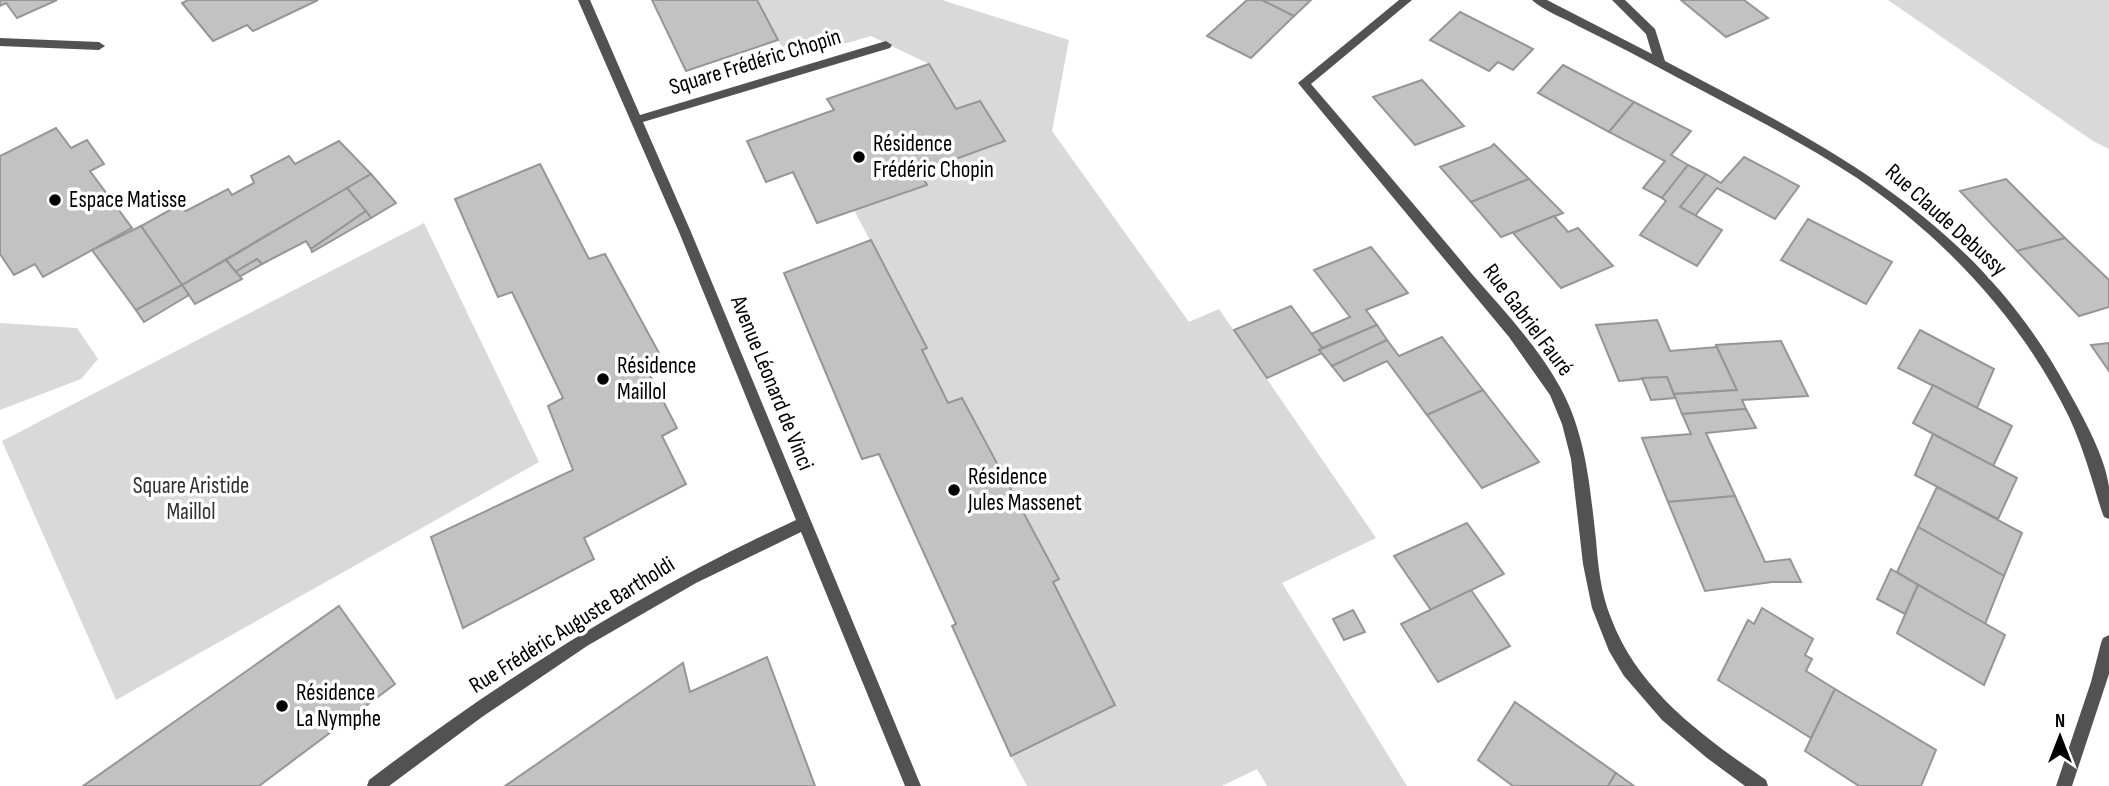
<svg xmlns="http://www.w3.org/2000/svg" width="2109" height="786" font-family="'Sofia Sans Condensed',sans-serif">
<style>
.green{fill:#d9d9d9}
.building{fill:#c2c2c2;stroke:#969696;stroke-width:2}
.lines{fill:none;stroke-linecap:round;stroke-linejoin:round}
.service{fill:#525252;fill-rule:evenodd}
.minor{fill:#525252;fill-rule:evenodd}
.poi-dot{fill:#000;stroke:#fff;stroke-width:2.5}
.labels{text-anchor:middle;dominant-baseline:central;stroke-width:7;stroke-linejoin:round;paint-order:stroke}
.street-label{font-size:23px;fill:#000;stroke:#fff}
.poi-label{font-size:23px;fill:#000;stroke:#fff;text-anchor:start}
.park-label{font-size:23px;fill:#303030;stroke:#fff}
</style>
<rect width="100%" height="100%" fill="#fff"/>
<!-- green -->
<g class="green">
<path d="M757 0H942L1069 40 1052 131 1189 322 1219 309 1376 538 1282 583 1407 786H1267L1257 769 1222 786H1027L1011 756 1115 705 1053 582 1059 579 963 399 948 403 922 350 926 347 854 210 927 185 920 172 1005 141 980 101 956 109 929 64 871 36 789 60Z"/>
<path d="M1888 0H2109V149L2093 141Z"/>
<path d="M424 223 539 462 116 700 2 441Z"/>
<path d="M0 323 77 328 98 359 81 379 0 410Z"/>
</g>
<!-- building -->
<g class="building">
<path d="M0 0H57L17 18 6 3 0 6Z"/>
<path d="M188 0H318L253 31 247 25 213 41 182 3Z"/>
<path d="M652 0H757L778 40 686 71Z"/>
<path d="M1247 0H1262L1294 16 1251 58 1207 36Z"/>
<path d="M1262 0H1311L1294 16Z"/>
<path d="M1681 0H1744L1768 18 1726 37Z"/>
<path d="M1460 12 1533 49 1513 70 1498 62 1489 71 1430 40Z"/>
<path d="M929 64 956 109 980 101 1005 141 920 172 927 185 817 223 793 172 766 182 747 141 834 110 827 99Z"/>
<path d="M1563 65 1634 102 1609 132 1538 93Z"/>
<path d="M1422 80 1464 126 1415 145 1373 97Z"/>
<path d="M1634 102 1691 131 1671 155 1688 165 1662 198 1643 188 1665 161 1609 132Z"/>
<path d="M56 128 71 148 87 140 104 164 90 171 132 228 43 277 35 264 14 275 0 254V156Z"/>
<path d="M339 141 371 174 182 285 141 226 179 205 186 211 228 189 232 195 254 183 251 176 289 156 295 164Z"/>
<path d="M1494 144 1529 179 1471 202 1440 167 1491 147Z"/>
<path d="M1744 157 1799 186 1775 219 1717 188 1695 216 1680 207 1706 174 1721 183Z"/>
<path d="M540 164 589 259 605 254 659 353 642 360 677 428 662 436 686 484 584 538 594 559 463 628 431 537 573 470 548 406 563 398 512 292 498 297 455 199Z"/>
<path d="M1688 165 1706 174 1680 207 1722 230 1697 266 1640 235 1666 201 1662 198Z"/>
<path d="M371 174 396 203 371 218 347 188Z"/>
<path d="M1529 179 1563 213 1501 237 1471 202Z"/>
<path d="M2006 179 2065 238 2017 251 1960 191Z"/>
<path d="M347 188 366 211 311 249 306 241 262 264 257 259 235 272 226 260Z"/>
<path d="M366 211 371 218 312 252 311 249Z"/>
<path d="M1554 216 1568 232 1578 228 1613 266 1561 288 1513 233Z"/>
<path d="M1808 219 1892 262 1866 304 1781 260Z"/>
<path d="M141 226 182 285 136 310 92 250Z"/>
<path d="M2065 238 2109 280V307L2079 316 2017 251Z"/>
<path d="M871 240 927 348 922 350 948 403 962 398 1059 579 1053 582 1115 705 1011 756 952 626 956 624 879 454 862 459 784 273Z"/>
<path d="M1371 247 1408 293 1366 310 1377 325 1322 348 1311 334 1350 317 1314 270Z"/>
<path d="M257 259 262 264 239 277 235 272Z"/>
<path d="M226 260 242 279 195 304 182 285Z"/>
<path d="M182 285 189 295 144 322 136 310Z"/>
<path d="M1291 306 1322 348 1319 350 1322 353 1267 378 1234 330Z"/>
<path d="M1657 320 1670 351 1717 347 1737 390 1674 394 1667 377 1619 381 1596 325Z"/>
<path d="M1377 325 1387 340 1332 366 1319 350Z"/>
<path d="M1920 330 1994 369 1977 408 1898 368Z"/>
<path d="M1442 337 1483 390 1427 415 1387 361 1344 381 1332 366 1387 340 1399 356Z"/>
<path d="M1781 341 1808 396 1742 400 1746 409 1682 414 1674 394 1737 390 1716 345Z"/>
<path d="M2109 343V371L2091 345Z"/>
<path d="M1667 377 1675 398 1651 400 1642 378Z"/>
<path d="M1933 385 2012 426 1993 466 1913 423Z"/>
<path d="M1483 390 1539 462 1482 488 1427 415Z"/>
<path d="M1746 409 1756 428 1706 433 1735 496 1668 502 1642 438 1691 434 1682 414Z"/>
<path d="M1933 434 2017 478 1998 519 1915 475Z"/>
<path d="M1937 487 2022 533 2004 576 1918 527Z"/>
<path d="M1735 496 1765 562 1790 559 1801 582H1772L1705 591 1668 502Z"/>
<path d="M1467 523 1504 574 1431 610 1394 556Z"/>
<path d="M1918 527 2004 576 1985 624 1897 572Z"/>
<path d="M1891 569 1918 585 1905 614 1877 599Z"/>
<path d="M1918 585 2005 635 1984 685 1897 633Z"/>
<path d="M1471 590 1510 646 1438 682 1401 624Z"/>
<path d="M339 606 395 684 259 786H83Z"/>
<path d="M1762 608 1813 639 1805 655 1812 659 1806 671 1835 689 1811 738 1718 680 1748 620 1754 624Z"/>
<path d="M1353 610 1365 632 1344 640 1333 619Z"/>
<path d="M767 657 815 786H505L683 663 690 692Z"/>
<path d="M1835 689 1936 750 1921 786H1859L1805 751Z"/>
<path d="M1515 702 1616 773 1608 786H1513L1478 760Z"/>
<path d="M1616 773 1634 786H1608Z"/>
</g>
<g class="lines">
<!-- service -->
<path class="service" d="M0 38 99 42 105 46 99 50 0 46Z"/>
<!-- minor -->
<g class="minor">
<path d="M578 0H590L640 115 886 41 892 45 890 48 643 122 691 232 921 786H905L801 532 696 583 587 646 482 717 389 786H367L369 780C503 678 643 590 796 520L679 232Z"/>
<path d="M1399 0H1412L1311 84C1365 147 1419 210 1472 274 1503 310 1537 345 1560 387 1586 434 1590 487 1596 540 1598 566 1601 594 1611 618 1638 691 1705 738 1766 780L1768 786H1745L1707 758 1662 720 1624 676 1609 651 1592 608 1583 564 1571 459 1562 424 1550 395 1509 337 1298 83Z"/>
<path d="M1532 0H1547L1652 54 1646 34 1612 0H1625L1655 29 1665 61C1829 147 1976 219 2068 390 2083 417 2105 456 2109 487 2109 497 2109 508 2109 519L2104 517 2102 512C2092 480 2083 447 2069 417 2022 320 1945 238 1857 178 1801 141 1740 111 1682 80 1647 61 1613 43 1578 26 1564 18 1544 11 1532 0Z"/>
<path d="M2109 635V674L2072 786H2056L2091 682 2101 643 2103 638Z"/>
</g>
</g>
<!-- markers -->
<g class="poi-dot">
<circle cx="859" cy="157" r="7"/>
<circle cx="55" cy="200" r="7"/>
<circle cx="603" cy="379" r="7"/>
<circle cx="954" cy="490" r="7"/>
<circle cx="282" cy="706" r="7"/>
</g>
<g class="labels">
<!-- street labels -->
<g class="street-label">
<text transform="translate(755 62) rotate(-17)">Square Frédéric Chopin</text>
<text transform="translate(1946 220) rotate(42)">Rue Claude Debussy</text>
<text transform="translate(1528 320) rotate(53)">Rue Gabriel Fauré</text>
<text transform="translate(772 383) rotate(68)">Avenue Léonard de Vinci</text>
<text transform="translate(572 625) rotate(-32)">Rue Frédéric Auguste Bartholdi</text>
</g>
<!-- poi labels -->
<g class="poi-label">
<text x="873" y="144">Résidence<tspan x="873" dy="26">Frédéric Chopin</tspan></text>
<text x="69" y="200">Espace Matisse</text>
<text x="617" y="366">Résidence<tspan x="617" dy="26">Maillol</tspan></text>
<text x="968" y="477">Résidence<tspan x="968" dy="26">Jules Massenet</tspan></text>
<text x="296" y="693">Résidence<tspan x="296" dy="26">La Nymphe</tspan></text>
</g>
<!-- park labels -->
<g class="park-label">
<text x="191" y="486">Square Aristide<tspan x="191" dy="26">Maillol</tspan></text>
</g>
</g>
<!-- north arrow -->
<g transform="translate(2060 737)" stroke="#ffffff" stroke-width="5" paint-order="stroke">
<path d="M0-5L12 26L0 18L-12 26Z" fill="#000000"/>
<text y="-10" font-size="19" font-weight="bold" text-anchor="middle" fill="#000000">N</text>
</g>
</svg>
